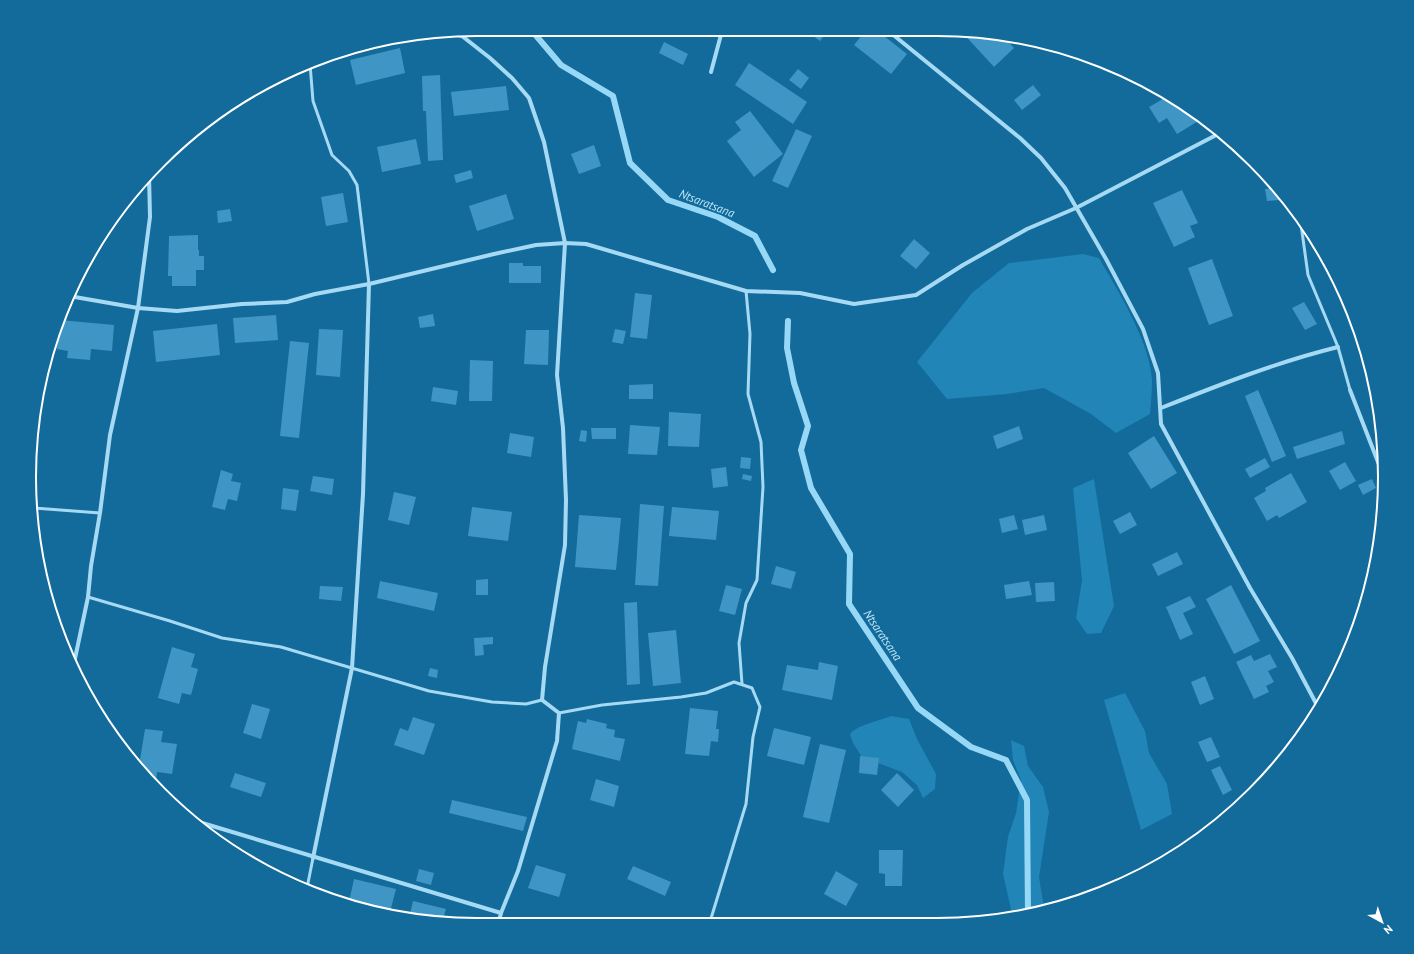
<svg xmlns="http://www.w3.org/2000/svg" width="1414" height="954" font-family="'PT Sans',sans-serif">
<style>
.green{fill:#2185b8}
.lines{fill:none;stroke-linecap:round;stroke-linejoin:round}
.stream{stroke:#98d8f7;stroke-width:6}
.building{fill:#3f96c4}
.lane{stroke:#a6daf4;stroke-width:3}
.street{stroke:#a6daf4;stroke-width:4}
.labels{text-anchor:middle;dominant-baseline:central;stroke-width:3;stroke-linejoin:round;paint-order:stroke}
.water-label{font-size:12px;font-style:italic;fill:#c2e9fb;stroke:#126b9b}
.rim{fill:none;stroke:#fff;stroke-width:2}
</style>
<rect width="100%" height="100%" fill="#126b9b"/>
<!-- green -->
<g class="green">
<path d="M1083 254 1099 258C1118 291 1150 342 1152 380 1152 391 1151 403 1150 414L1116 433 1091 414 1044 388 1007 394 947 399 917 362 972 293 1009 263Z"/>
<path d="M1094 479 1114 606 1101 633 1087 634 1076 618 1082 580 1073 488Z"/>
<path d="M1125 693 1145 731 1149 753 1167 784 1172 814 1141 830 1104 700Z"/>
<path d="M891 716 909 719 917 739 936 774 935 789 923 798 917 785 902 772 862 757 853 743 850 734C857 725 879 721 891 716Z"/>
<path d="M1011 740 1024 746 1028 766 1043 787 1049 812 1039 877 1043 902 1048 909 1025 916 1013 918 1003 874 1008 837 1016 813 1021 780 1013 760Z"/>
</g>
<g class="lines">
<!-- stream -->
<g class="stream">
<path d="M533 32 561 65 613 96 630 163 668 200 718 217 755 236 773 270"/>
<path d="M788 321 787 348 794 383 808 426 801 450 811 488 850 554 849 604 918 708 971 747 1006 760 1027 800 1028 915"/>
</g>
</g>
<!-- building -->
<g class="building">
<path d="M875 29 907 54 891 74 854 45 866 30Z"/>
<path d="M805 30H828L820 41Z"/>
<path d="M961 31 1002 35 1014 48 994 67Z"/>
<path d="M664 42 688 54 683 65 659 53Z"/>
<path d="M400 48 405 73 356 85 350 60Z"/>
<path d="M749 63 807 102 793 124 735 85Z"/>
<path d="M798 69 809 78 801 89 789 80Z"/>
<path d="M440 75 443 160 428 161 426 111H423L422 76Z"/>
<path d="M1033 85 1041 95 1022 110 1014 100Z"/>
<path d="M506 86 509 110 454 116 451 92Z"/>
<path d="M1168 96 1172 103 1176 101 1195 112 1200 120 1177 134 1167 118 1159 123 1149 107Z"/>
<path d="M750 111 783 154 754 177 727 141 741 130 735 122Z"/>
<path d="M796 129 812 136 788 188 772 181Z"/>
<path d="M416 139 421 164 382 172 377 147Z"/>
<path d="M594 145 601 166 579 174 571 154Z"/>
<path d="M471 170 473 178 456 183 454 175Z"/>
<path d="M1276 188 1279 191 1280 200 1267 201 1265 189Z"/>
<path d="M1182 190 1198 223 1190 226 1195 237 1174 247 1153 203Z"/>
<path d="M343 193 348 222 326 226 321 197Z"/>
<path d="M506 194 514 219 477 231 469 206Z"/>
<path d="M230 209 232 221 218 223 217 211Z"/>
<path d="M198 235V250H199V256H204V270H196V286H172V276H168L169 236Z"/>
<path d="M914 239 930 253 916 269 900 256Z"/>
<path d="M1317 246H1319L1325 257 1322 258Z"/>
<path d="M1212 259 1233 316 1209 325 1188 268Z"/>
<path d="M509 263H523V266H541V283H509Z"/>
<path d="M635 293 652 295 647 339 630 337Z"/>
<path d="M1304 302 1317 324 1305 330 1292 308Z"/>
<path d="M1353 311 1359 332 1354 334 1347 313Z"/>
<path d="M433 314 435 326 420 328 418 317Z"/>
<path d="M276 315 278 340 235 343 233 318Z"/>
<path d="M60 320 114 325 112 351 91 349 90 360 67 358 68 351 57 349Z"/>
<path d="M217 324 220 355 156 362 153 331Z"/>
<path d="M319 329 343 330 340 377 316 375Z"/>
<path d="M615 329 626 331 623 344 612 342Z"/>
<path d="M526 330H549L548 365 524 364Z"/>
<path d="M51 340 50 362 44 361Z"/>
<path d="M290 341 309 343 299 438 280 436Z"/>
<path d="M470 360 493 361 492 401H469Z"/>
<path d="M653 384V399H629V385Z"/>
<path d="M433 387 458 391 456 405 431 401Z"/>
<path d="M1258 390 1286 456 1272 462 1245 396Z"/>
<path d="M669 412 701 414 699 447 668 446Z"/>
<path d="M630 425 660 427 657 455 628 454Z"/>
<path d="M1019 426 1023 439 997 449 993 436Z"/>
<path d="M591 428H616V439H592Z"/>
<path d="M581 430 587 431 586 442 579 441Z"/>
<path d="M1342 431 1345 444 1297 459 1293 447Z"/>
<path d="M510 433 534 437 531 457 507 453Z"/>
<path d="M1154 436 1177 473 1151 489 1128 453Z"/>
<path d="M741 457 751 458 750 469 740 468Z"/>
<path d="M1265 458 1270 467 1250 478 1245 469Z"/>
<path d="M1345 462 1356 481 1340 490 1329 471Z"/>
<path d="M726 467 728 486 713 488 711 469Z"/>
<path d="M221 470 233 474 231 481 241 483 237 501 228 499 225 510 212 507Z"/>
<path d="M1291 473 1307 502 1279 518 1277 515 1267 521 1254 498 1266 491 1265 488Z"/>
<path d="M743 474 752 476 751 481 742 479Z"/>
<path d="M313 476 334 479 332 495 310 491Z"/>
<path d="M1372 479 1376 488 1363 495 1358 485Z"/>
<path d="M283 488 299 490 296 511 281 509Z"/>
<path d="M394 492 416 497 409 525 388 520Z"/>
<path d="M640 504 664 506 658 586 635 585Z"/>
<path d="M472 507 512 512 508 541 468 536Z"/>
<path d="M672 507 719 511 716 540 669 536Z"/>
<path d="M1130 512 1137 525 1120 534 1113 521Z"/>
<path d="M579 515 621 518 616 570 575 567Z"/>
<path d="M1014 515 1018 529 1002 533 999 519Z"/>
<path d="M1044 515 1047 530 1025 535 1022 520Z"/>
<path d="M1177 552 1183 564 1158 576 1152 564Z"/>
<path d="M776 566 796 572 791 589 771 584Z"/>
<path d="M488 579V595H476V580Z"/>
<path d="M380 581 438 593 434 611 377 598Z"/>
<path d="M1029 581 1032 595 1006 599 1004 585Z"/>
<path d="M1054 582 1055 601 1036 602 1035 583Z"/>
<path d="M726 585 742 589 735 615 719 611Z"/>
<path d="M1231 585 1260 641 1234 654 1206 599Z"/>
<path d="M320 586 343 587 341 601 319 599Z"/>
<path d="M1190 596 1196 607 1183 613 1193 634 1180 640 1166 607Z"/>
<path d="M637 602 640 684 627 685 624 603Z"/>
<path d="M676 630 681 683 653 686 648 633Z"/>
<path d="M493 637V644L483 645 484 655 475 656 474 638Z"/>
<path d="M172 647 195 654 191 667 198 669 191 695 182 693 179 704 158 698Z"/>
<path d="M1270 654 1277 667 1268 671 1274 682 1266 686 1269 692 1254 699 1236 662 1251 655 1254 661Z"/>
<path d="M819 662 838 666 832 700 782 690 787 665 818 670Z"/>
<path d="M430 668 438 670 437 678 428 676Z"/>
<path d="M1205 676 1214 699 1200 705 1191 682Z"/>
<path d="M252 704 270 709 261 739 243 733Z"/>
<path d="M690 708 718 711 716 729H719L718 742 711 741 709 756 685 754Z"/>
<path d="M413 717 435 724 424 755 394 745 400 728 408 731Z"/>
<path d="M587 719 607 724 606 728 615 730 614 737 625 739 620 761 572 749 578 721 586 723Z"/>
<path d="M774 728 811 737 804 765 767 756Z"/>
<path d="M145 729 163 731 161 742 177 744 172 774 157 772 156 783 152 782 139 766Z"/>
<path d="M1211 737 1220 757 1207 762 1198 742Z"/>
<path d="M820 744 846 750 829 823 803 817Z"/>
<path d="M860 756 879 758 877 775 859 773Z"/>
<path d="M1220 766 1232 790 1223 795 1211 770Z"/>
<path d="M235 773 266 783 261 797 230 787Z"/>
<path d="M897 773 914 790 898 807 881 790Z"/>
<path d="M596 779 619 786 614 807 590 800Z"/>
<path d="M452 800 527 817 523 831 449 813Z"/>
<path d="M879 850H903L902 886H885V874L879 873Z"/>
<path d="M536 865 566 874 559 897 528 888Z"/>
<path d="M633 866 671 882 665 896 627 879Z"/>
<path d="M419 869 434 873 431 885 416 881Z"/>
<path d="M836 871 858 884 846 906 824 894Z"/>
<path d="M354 879 396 889 390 912 349 902Z"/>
<path d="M413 901 446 909 442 922 409 918Z"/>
</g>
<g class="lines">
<!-- lane -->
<g class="lane">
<path d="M310 64 313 101 332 155 349 171 357 185 369 284"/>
<path d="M1300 217 1308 275 1338 347 1350 390"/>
<path d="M34 508 100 513"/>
<path d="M88 597 170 621 222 638 281 647 429 691 492 702 526 704 542 700"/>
<path d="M742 684 739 643 746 603 757 580 763 487 761 442 748 394 750 334 746 291"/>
<path d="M559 713 602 705 681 697 706 693 734 682 752 688 760 707 753 737 746 804 709 925"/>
<path d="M307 888 313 858"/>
</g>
<!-- street -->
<g class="street">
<path d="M886 29 1020 138 1041 158 1065 188 1106 259 1143 329 1158 373 1161 424 1250 588 1292 658 1319 709"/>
<path d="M711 72 722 31"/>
<path d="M69 296 138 308 177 311 242 304 287 302 315 294 369 284 494 254 536 245 565 243 586 244 746 291 800 293 854 304 916 295 963 265 1027 229 1076 208 1222 132"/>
<path d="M1350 390 1385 480"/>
<path d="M1161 408C1219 385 1277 362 1338 347"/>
<path d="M73 668 88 597 91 566 100 513 110 435 138 308 150 217 149 175"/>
<path d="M189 819 501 913 518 871 557 741 559 713 542 700 545 667 565 545 566 500 563 428 557 375 565 243 544 142 529 98 512 78 490 58 462 36 452 33"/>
<path d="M313 858 352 668 363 494 369 284"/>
<path d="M498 925 501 913"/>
</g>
</g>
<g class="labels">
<!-- water labels -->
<g class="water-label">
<text transform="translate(707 203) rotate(21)">Ntsaratsana</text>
<text transform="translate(883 635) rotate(56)">Ntsaratsana</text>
</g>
</g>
<!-- crop -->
<path d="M0 0H1414V954H0ZM477 36H937A441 441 0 0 1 1378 477V477A441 441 0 0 1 937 918H477A441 441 0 0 1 36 477V477A441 441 0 0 1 477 36Z" fill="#126b9b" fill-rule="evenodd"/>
<path class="rim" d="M477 36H937A441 441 0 0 1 1378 477V477A441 441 0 0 1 937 918H477A441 441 0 0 1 36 477V477A441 441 0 0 1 477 36Z"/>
<!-- north arrow -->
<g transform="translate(1382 922) rotate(140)" stroke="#126b9b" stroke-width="3" paint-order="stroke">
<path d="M0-3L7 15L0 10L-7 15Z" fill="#ffffff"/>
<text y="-6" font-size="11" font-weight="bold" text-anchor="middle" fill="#ffffff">N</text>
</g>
</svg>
